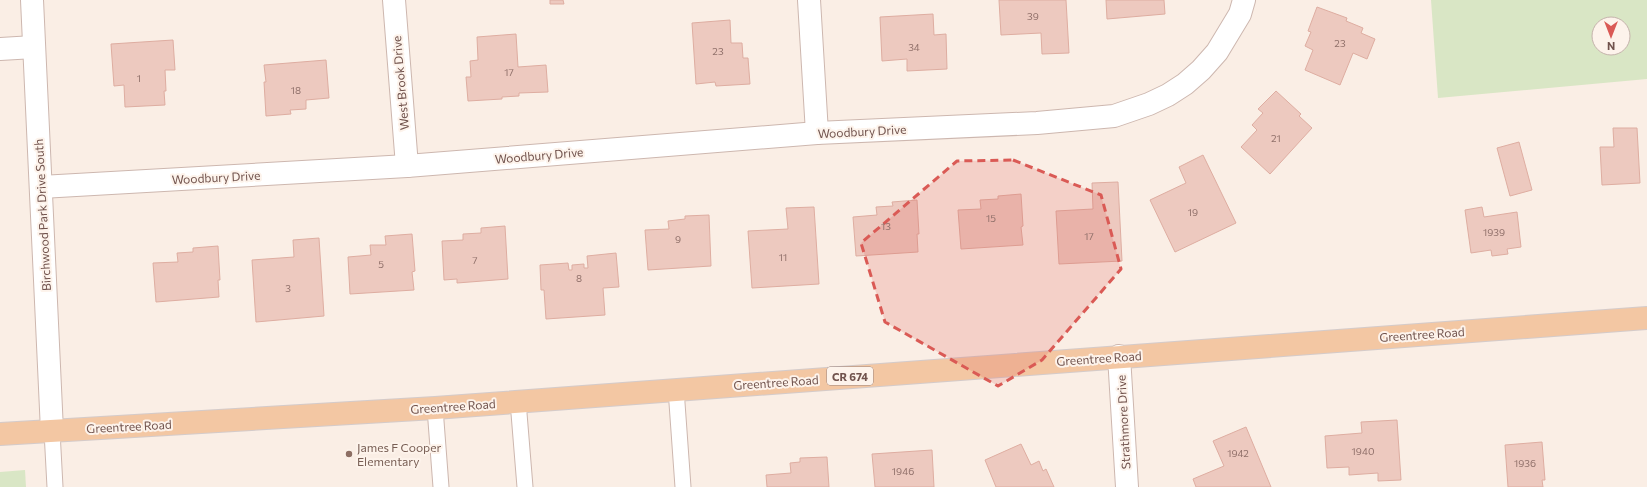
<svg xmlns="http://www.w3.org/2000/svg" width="1647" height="487" font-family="Commissioner,sans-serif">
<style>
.green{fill:#d9e6c5;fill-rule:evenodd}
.building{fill:#edc9bf;stroke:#deada1}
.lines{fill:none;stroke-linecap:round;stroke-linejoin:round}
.service-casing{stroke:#cdb7af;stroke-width:17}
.minor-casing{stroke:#cdb7af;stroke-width:24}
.primary-casing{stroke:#d4cbca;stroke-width:24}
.service{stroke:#fff;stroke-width:15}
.minor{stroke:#fff;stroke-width:22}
.primary{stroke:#f3c7a3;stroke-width:22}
.marked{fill:#da5a55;fill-opacity:0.2;stroke:#da5a55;stroke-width:3;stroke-dasharray:8 5;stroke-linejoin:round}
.education-dot{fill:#8d6e63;stroke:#fdf3eb;stroke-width:1.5}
.labels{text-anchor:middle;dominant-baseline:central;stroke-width:4;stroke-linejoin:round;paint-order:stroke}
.number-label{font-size:10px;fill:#90706a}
.shield{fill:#fdf3eb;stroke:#9b837c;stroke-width:1}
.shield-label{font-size:11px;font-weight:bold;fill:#71534d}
.street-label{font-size:12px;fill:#71534d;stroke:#fdf3eb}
.education-label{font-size:12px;fill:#785e54;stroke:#fdf3eb;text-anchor:start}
</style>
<rect width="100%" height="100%" fill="#faeee5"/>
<!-- green -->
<g class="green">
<path d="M1431 0H1647V79L1438 98ZM1599 24H1623V48H1599Z"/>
<path d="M25 470 26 487H0V472Z"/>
</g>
<!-- building -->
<g class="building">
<path d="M550 0H563L564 4H550Z"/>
<path d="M999 0H1066L1069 53 1042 54 1041 33 1001 35Z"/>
<path d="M1106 0H1164L1165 14 1107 19Z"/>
<path d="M1317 7 1347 18 1346 21 1363 28 1361 33 1375 39 1367 59 1353 53 1340 85 1305 70 1313 50 1305 46 1311 32 1308 31Z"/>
<path d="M933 14 934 35 946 34 947 69 907 71V59L882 61 880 17Z"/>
<path d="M730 20 731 43H742L743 58H748L750 84 716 86 715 82 696 84 692 23Z"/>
<path d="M516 34 518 67 546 65 548 92 519 93V96L502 97V99L468 101 466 77H471L470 61 478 60 477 37Z"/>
<path d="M173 40 175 70H165L166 91H164L165 105 125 107 124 85 114 86 111 44Z"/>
<path d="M326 60 329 98 306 100V109L290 110 291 114 266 116 264 82H266L264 65Z"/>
<path d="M1276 91 1301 114 1299 116 1312 128 1270 174 1241 147 1257 130 1252 125 1263 113 1258 109Z"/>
<path d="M1613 128H1637L1640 183 1602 185 1600 147H1614Z"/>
<path d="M1519 142 1532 190 1510 196 1497 148Z"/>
<path d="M1203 155 1236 223 1175 252 1150 200 1186 183 1179 167Z"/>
<path d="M1118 182 1122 261 1059 264 1056 211 1093 209 1092 183Z"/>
<path d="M1021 194 1023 226 1021 227 1023 245 961 249 958 210 981 209 980 200 998 199V196Z"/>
<path d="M917 200 919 234H917L918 252 856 256 853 217 877 215 876 207 893 206 892 202Z"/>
<path d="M814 207 819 284 752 288 748 231 788 229 786 208Z"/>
<path d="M1482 207 1484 217 1517 212 1521 247 1507 249 1508 254 1492 256 1491 250 1471 253 1465 210Z"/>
<path d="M709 215 711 266 648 270 645 230 669 229 668 221 685 219V216Z"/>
<path d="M505 226 508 279 457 283V279L444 280 442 241 463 240V234L481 233V228Z"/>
<path d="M412 234 415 271 412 272 414 290 350 294 348 257 371 255 370 245H386L385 236Z"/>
<path d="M319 238 324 316 256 322 252 260 294 257 293 240Z"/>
<path d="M218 246 220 280H218L219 297 156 302 153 263 178 262 177 253 193 252V248Z"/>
<path d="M616 253 619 287 603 288 605 315 546 319 544 290H541L540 265 568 263 569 270H572V265L584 264V268H588L587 256Z"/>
<path d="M1397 420 1401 480 1378 481V473L1349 475V467L1327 468 1325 436 1362 433 1361 422Z"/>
<path d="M1246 427 1271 487H1196L1193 479 1224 466 1213 441Z"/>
<path d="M1542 442 1545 480H1542L1543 487H1508L1505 445Z"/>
<path d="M1021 444 1031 465 1039 461 1043 471 1046 469 1054 487H996L985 460Z"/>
<path d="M932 450 934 487H875L872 454Z"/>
<path d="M827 457 829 487H767L766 475 791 473 790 463 800 462V458Z"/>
</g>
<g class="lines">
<defs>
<g id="service">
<path d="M676 389 683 487"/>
<path d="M518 401 525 487"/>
<path d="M435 408 441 487"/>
<path d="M52 431 55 487"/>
</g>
<g id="minor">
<path d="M32 0 52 431"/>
<path d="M394 0 407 166"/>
<path d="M809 0 817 133"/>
<path d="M0 49 34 47"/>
<path d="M41 187 407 166 817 133 1037 123 1114 116 1149 104 1168 95 1185 84 1201 70 1217 52 1240 14 1244 0"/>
<path d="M1119 356 1127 487"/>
</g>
<path id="primary" d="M0 434 435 408 1647 318"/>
</defs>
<!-- service casing -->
<use href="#service" class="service-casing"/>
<!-- minor casing -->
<use href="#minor" class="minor-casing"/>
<!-- primary casing -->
<use href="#primary" class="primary-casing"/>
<!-- service -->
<use href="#service" class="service"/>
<!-- minor -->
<use href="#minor" class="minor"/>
<!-- primary -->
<use href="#primary" class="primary"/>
</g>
<!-- marked area -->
<path class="marked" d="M1013 160 1101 195 1121 269 1042 360 998 386 885 322 861 243 957 161Z"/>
<!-- markers -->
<circle class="education-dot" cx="349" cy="454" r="4"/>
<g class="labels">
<!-- number labels -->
<g class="number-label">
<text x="1033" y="16">39</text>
<text x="1340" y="43">23</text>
<text x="914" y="47">34</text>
<text x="718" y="51">23</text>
<text x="509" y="72">17</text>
<text x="139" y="78">1</text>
<text x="296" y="90">18</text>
<text x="1276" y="138">21</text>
<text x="1193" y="212">19</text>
<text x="991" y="218">15</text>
<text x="886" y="226">13</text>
<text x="1494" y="232">1939</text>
<text x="1089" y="236">17</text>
<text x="678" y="239">9</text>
<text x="783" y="257">11</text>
<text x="475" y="260">7</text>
<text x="381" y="264">5</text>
<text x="579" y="278">8</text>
<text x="288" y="288">3</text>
<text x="1363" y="451">1940</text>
<text x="1238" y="453">1942</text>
<text x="1525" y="463">1936</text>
<text x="903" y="471">1946</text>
</g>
<!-- shield labels -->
<rect class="shield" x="827" y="367" width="46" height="18" rx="3"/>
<g class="shield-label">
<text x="850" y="376">CR 674</text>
</g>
<!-- street labels -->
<g class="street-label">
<text transform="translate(400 83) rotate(-95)">West Brook Drive</text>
<text transform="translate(862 131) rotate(-3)">Woodbury Drive</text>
<text transform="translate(539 155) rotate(-5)">Woodbury Drive</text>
<text transform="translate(216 177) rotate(-3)">Woodbury Drive</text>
<text transform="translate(42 215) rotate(-93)">Birchwood Park Drive South</text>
<text transform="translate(1422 334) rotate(-4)">Greentree Road</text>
<text transform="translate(1099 358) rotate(-4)">Greentree Road</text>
<text transform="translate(776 382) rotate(-4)">Greentree Road</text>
<text transform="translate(453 406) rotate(-4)">Greentree Road</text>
<text transform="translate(1123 422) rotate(-93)">Strathmore Drive</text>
<text transform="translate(129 426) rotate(-3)">Greentree Road</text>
</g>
<!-- education labels -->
<g class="education-label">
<text x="357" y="447">James F Cooper<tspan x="357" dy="14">Elementary</tspan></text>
</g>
</g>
<!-- north arrow -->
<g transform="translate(1611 36) rotate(180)"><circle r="19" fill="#fdf3eb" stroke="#c5b3ac"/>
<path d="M0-3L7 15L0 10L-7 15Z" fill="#da5a55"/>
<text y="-6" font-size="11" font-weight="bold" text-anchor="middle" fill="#71534d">N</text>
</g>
</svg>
